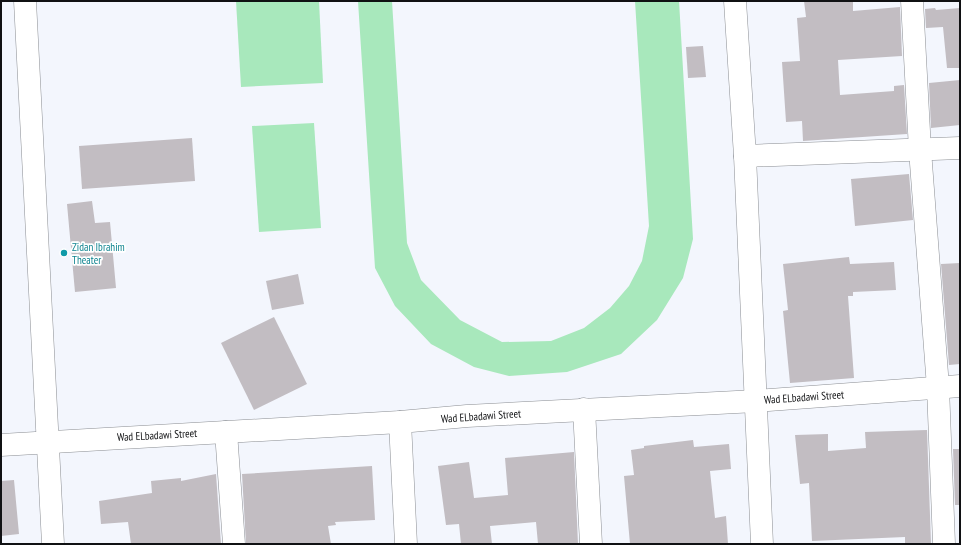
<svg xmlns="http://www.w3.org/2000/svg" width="961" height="545" font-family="'PT Sans Narrow',sans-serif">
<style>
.green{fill:#a8e8bc}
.building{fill:#c2bdc2}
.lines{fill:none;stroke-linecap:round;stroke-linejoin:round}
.minor-casing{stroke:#8b8e93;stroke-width:23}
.tertiary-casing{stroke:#8b8e93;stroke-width:23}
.minor{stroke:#fff;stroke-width:22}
.tertiary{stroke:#fff;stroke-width:22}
.culture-dot{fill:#0f9aa8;stroke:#fff;stroke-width:1.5}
.labels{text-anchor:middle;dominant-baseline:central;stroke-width:3.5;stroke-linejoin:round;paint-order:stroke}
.culture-label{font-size:11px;fill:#0d838f;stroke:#fff;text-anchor:start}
.street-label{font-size:11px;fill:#101113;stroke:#fff}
</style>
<rect width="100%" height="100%" fill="#f3f6fd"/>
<!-- green -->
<g class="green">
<path d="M236 1H319L323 83 241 87Z"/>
<path d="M358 1H392L407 243 421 280 460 320 502 342 551 341 584 328 610 308 629 286 642 261 649 226 635 1H679L693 239 683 278 657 320 621 354 567 372 509 376 474 367 431 344 395 306 375 268Z"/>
<path d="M314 123 321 228 259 232 252 126Z"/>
</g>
<!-- building -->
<g class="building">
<path d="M804 1H853V11L900 7 902 56 838 60 840 95 894 91V86L904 85 907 134 803 141 802 121 786 122 782 62 800 61 797 18 806 17Z"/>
<path d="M935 8 936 10 960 8V68H947L943 27 926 28 925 9Z"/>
<path d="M703 46 706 77 688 78 686 47Z"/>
<path d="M960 80V125L931 128 929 83Z"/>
<path d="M192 138 195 181 82 189 79 146Z"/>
<path d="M909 174 913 220 855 226 851 179Z"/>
<path d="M92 201 95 223 110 222 116 288 75 292 67 204Z"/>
<path d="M849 257 850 264 894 262 896 290 853 292V296H848L854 378 790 383 783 311 788 310 783 264Z"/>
<path d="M960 263V364L949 365 941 264Z"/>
<path d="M298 274 304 304 272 310 266 281Z"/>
<path d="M274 317 307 384 254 410 221 343Z"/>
<path d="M927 430 931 544H905V537L812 541 809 483 800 484 795 435 828 434V451L866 448 865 432Z"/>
<path d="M693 440 694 447 729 444 731 469 710 471 715 518 726 516 728 544H630L624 476 634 475 631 450 644 448V446Z"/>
<path d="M953 449H960V505H955Z"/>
<path d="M574 452 578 544H538L536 522 490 526 492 544H461L459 524 446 525 438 466 469 462 474 498 508 495 505 458Z"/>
<path d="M372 466 375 520 335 522 336 525 328 526 331 544H246L242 474Z"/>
<path d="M216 474 221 544H131L128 522 101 524 99 501 152 493 151 481 181 478V481Z"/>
<path d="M14 480 19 534 1 536V481Z"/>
</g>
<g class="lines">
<defs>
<g id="minor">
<path d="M25 1 53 544"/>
<path d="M735 1 745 156 762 544"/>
<path d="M912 1 920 150 938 387 944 544"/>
<path d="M745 156 960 148"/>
<path d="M584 409 591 544"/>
<path d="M400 422 406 544"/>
<path d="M226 432 234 544"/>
</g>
<path id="tertiary" d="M1 445 400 422 467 416 756 401 960 386"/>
</defs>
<!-- minor casing -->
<use href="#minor" class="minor-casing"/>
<!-- tertiary casing -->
<use href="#tertiary" class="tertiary-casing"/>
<!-- minor -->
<use href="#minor" class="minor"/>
<!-- tertiary -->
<use href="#tertiary" class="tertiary"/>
</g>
<!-- markers -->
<circle class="culture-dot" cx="64" cy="253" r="4"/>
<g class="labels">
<!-- culture labels -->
<g class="culture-label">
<text x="72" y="247">Zidan Ibrahim<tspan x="72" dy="13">Theater</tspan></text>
</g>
<!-- street labels -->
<g class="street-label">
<text transform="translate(804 397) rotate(-4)">Wad ELbadawi Street</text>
<text transform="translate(481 416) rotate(-4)">Wad ELbadawi Street</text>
<text transform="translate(157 435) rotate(-3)">Wad ELbadawi Street</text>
</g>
</g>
<!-- border -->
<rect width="961" height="545" fill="none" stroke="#101113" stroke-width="4"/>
</svg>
